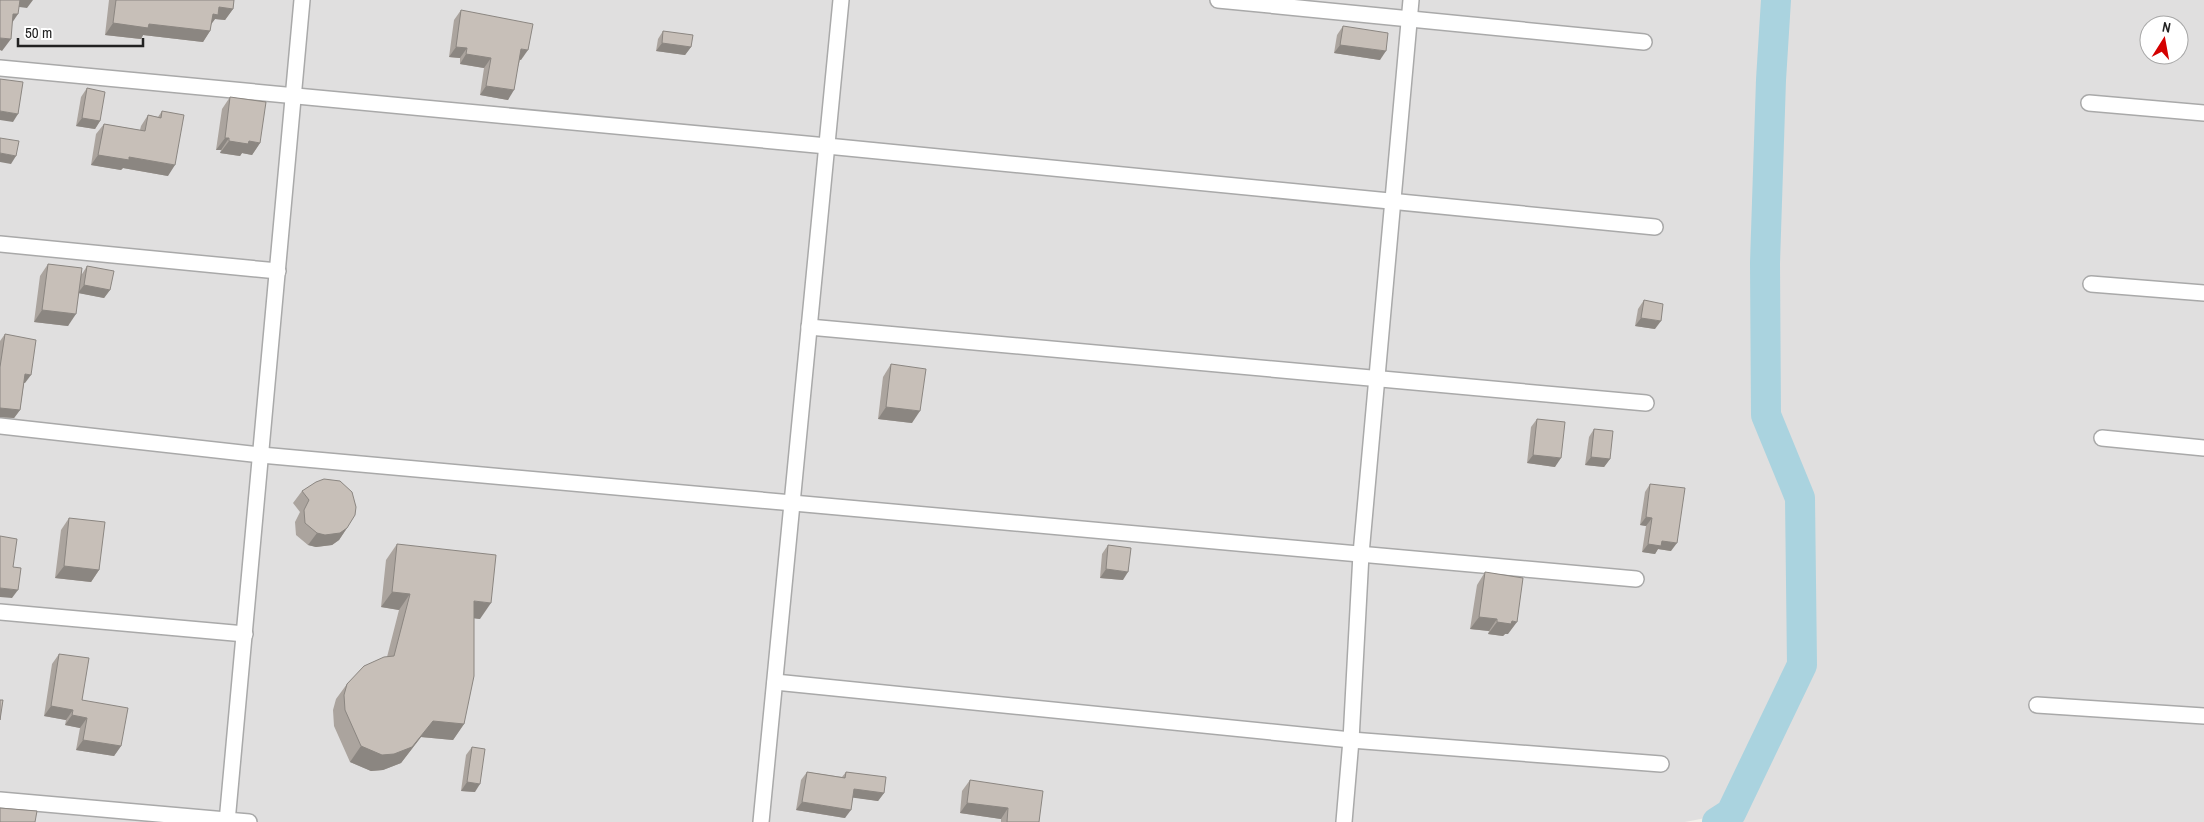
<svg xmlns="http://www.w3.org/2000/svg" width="2204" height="822" font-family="'Archivo Narrow',sans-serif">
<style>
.residential{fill:#e0dfdf;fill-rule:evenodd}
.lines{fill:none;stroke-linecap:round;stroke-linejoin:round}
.river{stroke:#aad3df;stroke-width:30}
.minor-casing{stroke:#a9a9a9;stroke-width:18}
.minor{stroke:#fff;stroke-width:15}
.wall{fill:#aba49e}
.shaded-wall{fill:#8b8681}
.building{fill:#c7bfb8;stroke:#8b8681}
</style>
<rect width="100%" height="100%" fill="#f2efe9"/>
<!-- residential -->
<path class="residential" d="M0 0H2204V822H1734L1731 813 1685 822H0ZM2149 25H2179V55H2149Z"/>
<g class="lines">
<!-- river -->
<path class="river" d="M1717 822 1731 813 1802 665 1800 498 1766 415 1765 263 1771 80 1776 0"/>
<defs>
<g id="minor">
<path d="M1218 0 1644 42"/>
<path d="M0 68 827 146 1655 227"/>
<path d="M2089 103 2204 113"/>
<path d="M0 244 278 271"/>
<path d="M2091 284 2204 293"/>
<path d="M809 327 1646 403"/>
<path d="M0 426 261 455 1636 579"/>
<path d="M2102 438 2204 448"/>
<path d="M0 612 245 634"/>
<path d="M775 682 1351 740 1661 764"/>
<path d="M2037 705 2204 716"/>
<path d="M0 800 249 822"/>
<path d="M227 822 302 0"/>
<path d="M761 822 841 0"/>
<path d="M1344 822 1351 740 1361 554 1411 0"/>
</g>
</defs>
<!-- minor casing -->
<use href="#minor" class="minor-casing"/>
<!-- minor -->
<use href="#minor" class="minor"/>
</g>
<!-- wall -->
<g class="wall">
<path d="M109 0H234L233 9 225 20 215 19 211 24 210 31 203 42 143 35 141 39 105 35Z"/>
<path d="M461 10 521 60H520L508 100 480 95 484 68 460 64V58L449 57 454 20Z"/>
<path d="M1343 26 1380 60 1334 53 1337 35Z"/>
<path d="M663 31 691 47 685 55 656 51 658 39Z"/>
<path d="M87 88 100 121 95 129 76 126 81 97Z"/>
<path d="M230 97 260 143 252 155 242 153 240 156 220 153 221 150H216L222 109Z"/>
<path d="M162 111 168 176 123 168 121 170 91 165 96 134 104 124 140 130 141 126 148 115 158 117Z"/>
<path d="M48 264 82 274 87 266 110 290 104 298 79 293 68 326 34 322 40 276Z"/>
<path d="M1644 300 1655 329 1635 326 1638 309Z"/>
<path d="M5 334 25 383H24L20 410 14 418 0 417V341Z"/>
<path d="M891 364 912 423 878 419 883 377Z"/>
<path d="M1537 419 1555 467 1527 463 1531 427Z"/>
<path d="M1594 429 1610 459 1604 467 1585 465 1589 437Z"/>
<path d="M1650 484 1671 551 1658 549 1655 554 1642 552 1646 526 1640 525 1645 492Z"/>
<path d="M302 491 347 528 339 540 332 545 316 547 308 545 296 535 295 522 300 512 293 503Z"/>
<path d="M69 518 99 570 91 582 55 578 61 530Z"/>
<path d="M397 544 480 619 474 618 464 724 453 740 421 737 401 763 383 770 371 771 350 762 334 726 333 710 336 699 347 684 387 657 399 610 381 607 386 560Z"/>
<path d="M1108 545 1123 580 1100 578 1102 554Z"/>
<path d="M1485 572 1508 634H1505L1503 636 1488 634 1489 631 1470 629 1477 585Z"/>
<path d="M59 654 82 700 121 746 114 756 76 750 80 728 65 725 66 720 44 716 52 664Z"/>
<path d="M472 747 475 792 461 791 466 755Z"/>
<path d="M807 772 842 777 846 772 884 793 878 801 852 797 845 818 796 810 801 780Z"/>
<path d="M970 780 1039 822H1001V819L960 813 962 791Z"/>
</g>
<!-- shaded-wall -->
<g class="shaded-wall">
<path d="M16 0H33L27 8 12 6Z"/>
<path d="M219 7 233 9 225 20 215 19 210 26 213 14Z"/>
<path d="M13 14H18L10 26Z"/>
<path d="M113 23 149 24 210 31 203 42 143 35 141 39 105 35Z"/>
<path d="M0 38 11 39 2 51 0 50Z"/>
<path d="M662 43 691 47 685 55 656 51Z"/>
<path d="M1340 45 1386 51 1380 60 1334 53Z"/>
<path d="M456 47 467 48 460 58 449 57Z"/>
<path d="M521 49 528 50 521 60 515 59Z"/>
<path d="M466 54 491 58 484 68 460 64Z"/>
<path d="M486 86 514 90 508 100 480 95Z"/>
<path d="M0 111 18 114 13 122 0 120Z"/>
<path d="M82 118 100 121 95 129 76 126Z"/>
<path d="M225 138H229L221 150H216Z"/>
<path d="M229 141H249L260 143 252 155 242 153 240 156 220 153Z"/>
<path d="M0 153 16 156 11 164 0 162Z"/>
<path d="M98 155 129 157 175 165 168 176 123 168 121 170 91 165Z"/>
<path d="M84 285 110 290 104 298 78 293Z"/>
<path d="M42 310 76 314 68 326 34 322Z"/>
<path d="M1641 318 1661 321 1655 329 1635 326Z"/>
<path d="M25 374 31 375 25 383 20 382Z"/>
<path d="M886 407 920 411 912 423 878 419Z"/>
<path d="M0 408 20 410 14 418 0 417Z"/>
<path d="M1533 455 1561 458 1555 467 1527 463Z"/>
<path d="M1591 457 1610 459 1604 467 1585 465Z"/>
<path d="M1646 517 1652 518 1646 526 1640 525Z"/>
<path d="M347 528 339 540 332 545 316 547 308 545 317 533Z"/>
<path d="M1662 541 1677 543 1671 551 1658 549 1655 554 1642 552 1648 544Z"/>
<path d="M64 566 99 570 91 582 55 578Z"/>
<path d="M1106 569 1128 572 1123 580 1100 578Z"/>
<path d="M0 588 18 590 12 598 0 597Z"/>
<path d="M392 592 410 594 399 610 381 607Z"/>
<path d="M474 601 491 603 480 619 463 617Z"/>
<path d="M1479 617 1497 619 1489 631 1470 629Z"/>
<path d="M1512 621 1517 622 1508 634H1505L1503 636 1488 634 1497 622Z"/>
<path d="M51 706 73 710 66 720 44 716Z"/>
<path d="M72 715 87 718 80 728 65 725Z"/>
<path d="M433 721 464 724 453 740 421 737 401 763 383 770 371 771 350 762 361 746Z"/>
<path d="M83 740 121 746 114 756 76 750Z"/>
<path d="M467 782 480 784 475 792 461 791Z"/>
<path d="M854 789 884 793 878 801 848 797Z"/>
<path d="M802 802 851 810 845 818 796 810Z"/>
<path d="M967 803 1008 808 1001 819 960 813Z"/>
</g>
<!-- building -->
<g class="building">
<path d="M0 0H20L18 14H13L11 39 0 38Z"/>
<path d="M116 0H234L233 9 219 7 218 15 213 14 210 31 149 24 148 28 113 23Z"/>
<path d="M461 10 533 24 528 50 521 49 514 90 486 86 491 58 466 54 467 48 456 47Z"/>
<path d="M1343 26 1388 33 1386 51 1340 45Z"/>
<path d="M663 31 693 35 691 47 662 43Z"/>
<path d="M0 79 23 82 18 114 0 111Z"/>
<path d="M87 88 105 92 100 121 82 118Z"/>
<path d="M230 97 266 102 260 143 249 141 248 144 229 141V138H225Z"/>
<path d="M162 111 184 115 175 165 129 157V160L98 155 104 124 145 131 148 115 161 118Z"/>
<path d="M0 138 19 141 16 156 0 153Z"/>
<path d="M48 264 82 268 76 314 42 310Z"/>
<path d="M87 266 114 271 110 290 84 285Z"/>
<path d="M1644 300 1663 304 1661 321 1641 318Z"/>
<path d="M5 334 36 340 31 375 25 374 20 410 0 408V367Z"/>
<path d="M891 364 926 369 920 411 886 407Z"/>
<path d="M1537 419 1565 422 1561 458 1533 455Z"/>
<path d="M1594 429 1613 431 1610 459 1591 457Z"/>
<path d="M324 479 340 481 352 492 356 507 355 515 347 528 340 533 325 535 317 533 305 523 304 510 309 500 302 491 316 482Z"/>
<path d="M1650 484 1685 488 1677 543 1662 541 1661 546 1648 544 1652 518 1646 517Z"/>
<path d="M69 518 105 522 99 570 64 566Z"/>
<path d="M0 536 17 539 13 567 21 568 18 590 0 588Z"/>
<path d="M397 544 496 555 491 603 474 601V676L464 724 433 721 412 747 394 754 382 755 361 746 345 710 344 695 347 684 364 666 384 657 394 656 410 594 392 592Z"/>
<path d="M1108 545 1131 548 1128 572 1106 569Z"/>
<path d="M1485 572 1523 578 1517 622 1512 621 1511 624 1497 622V619L1479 617Z"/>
<path d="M59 654 89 658 82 700 128 708 121 746 83 740 87 718 72 715 73 710 51 706Z"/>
<path d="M0 700H3L0 720Z"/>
<path d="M472 747 485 749 480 784 467 782Z"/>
<path d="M807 772 845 778 846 772 886 777 884 793 854 789 851 810 802 802Z"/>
<path d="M970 780 1043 791 1039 822H1007L1008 808 967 803Z"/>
<path d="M0 808 37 811 35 822H0Z"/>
</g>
<!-- north arrow -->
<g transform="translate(2164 40) rotate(11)"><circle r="24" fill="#ffffff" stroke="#a7a7a7"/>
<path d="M0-4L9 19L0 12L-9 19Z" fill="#d40000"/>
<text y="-8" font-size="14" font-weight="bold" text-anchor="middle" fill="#222222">N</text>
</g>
<!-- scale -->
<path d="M18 38v8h125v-8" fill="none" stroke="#222222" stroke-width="2.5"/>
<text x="25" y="38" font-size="15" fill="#222222" stroke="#ffffff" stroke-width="4" paint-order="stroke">50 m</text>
</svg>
